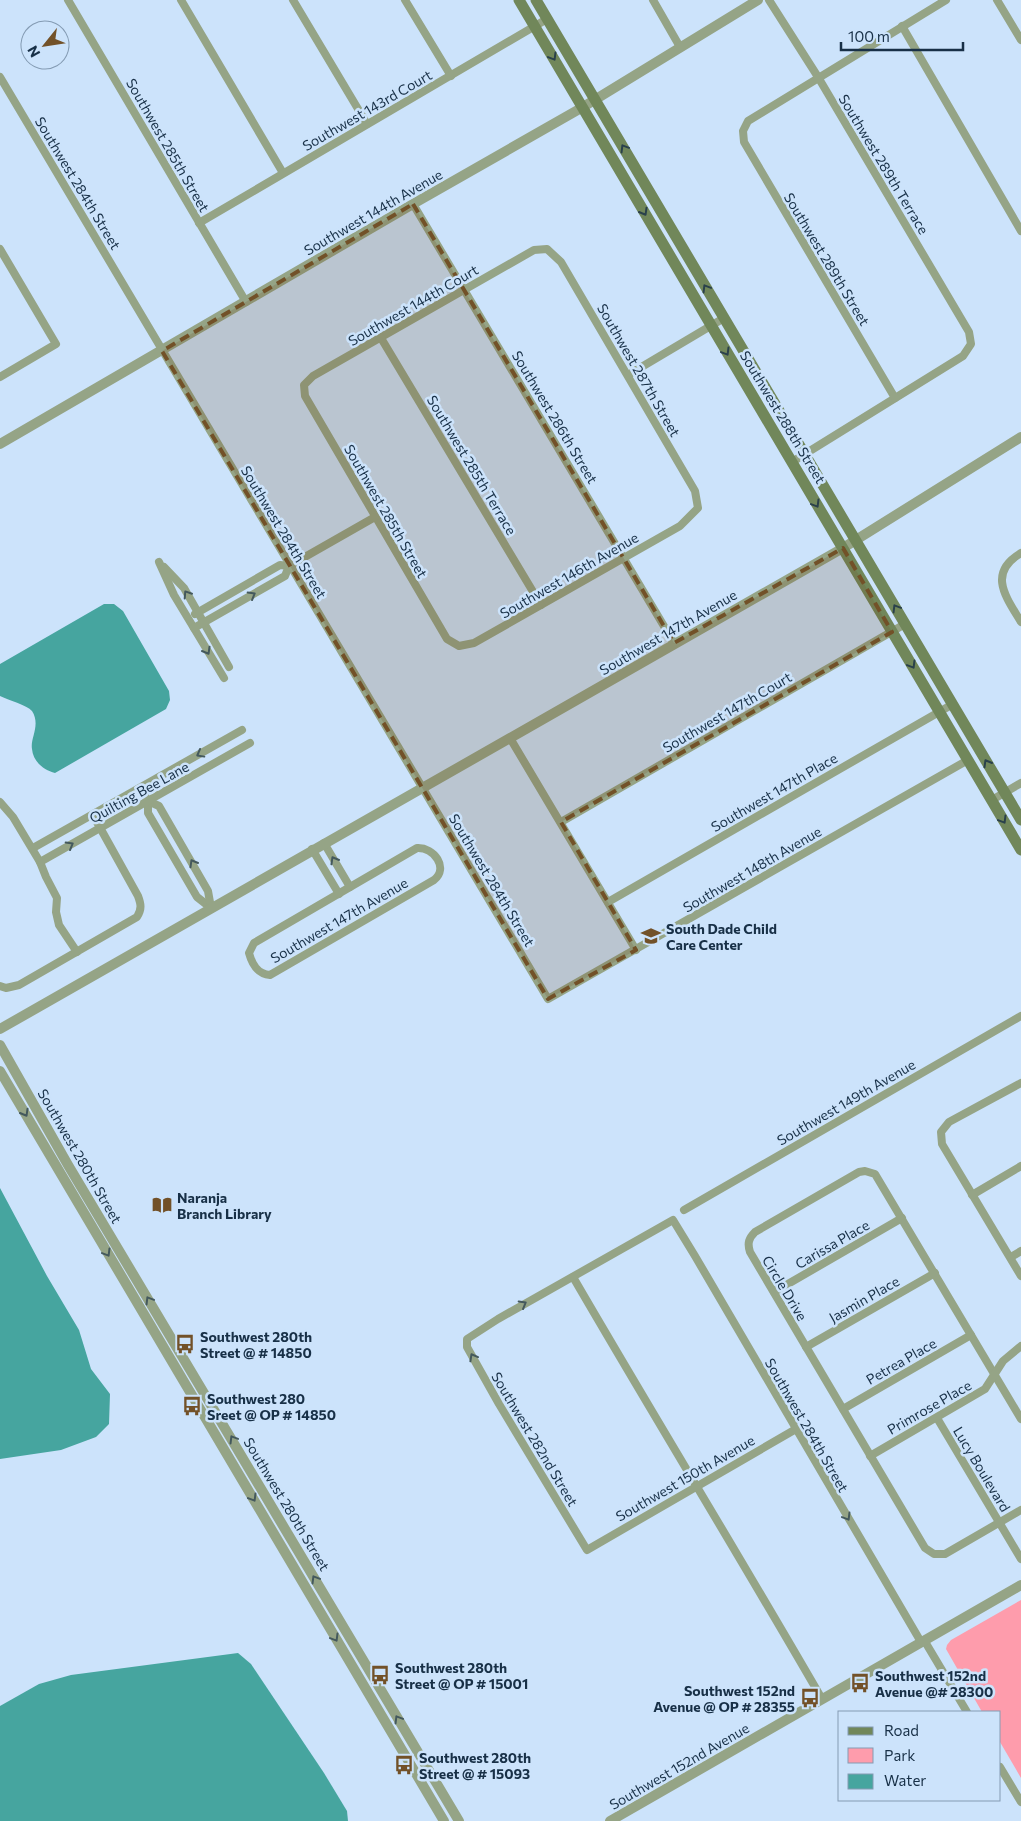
<svg xmlns="http://www.w3.org/2000/svg" width="1021" height="1821" font-family="Commissioner,sans-serif">
<style>
.green{fill:#fe9cac}
.water{fill:#46a59f}
.lines{fill:none;stroke-linecap:round;stroke-linejoin:round}
.minor{stroke:#95a486;stroke-width:8}
.tertiary{stroke:#95a486;stroke-width:10}
.secondary{stroke:#71875a;stroke-width:11}
.oneway{stroke:#2a414b}
.oneway2{stroke:#44595d}
.marked{fill:#725128;fill-opacity:0.2;stroke:#725128;stroke-width:4;stroke-dasharray:10 6;stroke-linejoin:round}
.labels{text-anchor:middle;dominant-baseline:central;stroke-width:5;stroke-linejoin:round;paint-order:stroke}
.street-label{font-size:14px;fill:#183047;stroke:#cce3fb}
.poi-label{font-size:14px;font-weight:bold;fill:#183047;stroke:#cce3fb;text-anchor:start}
</style>
<rect width="100%" height="100%" fill="#cce3fb"/>
<!-- green -->
<path class="green" d="M1021 1600V1778L1000 1742V1712H982L946 1649 947 1645 951 1640Z"/>
<!-- water -->
<g class="water">
<path d="M104 604H114L123 611 169 691 170 700 166 709 55 773C44 770 33 762 32 749 30 738 41 725 32 711 27 705 8 700 0 696V664Z"/>
<path d="M0 1188 47 1276 79 1330 91 1369 110 1394 109 1424 96 1437 61 1450 0 1459Z"/>
<path d="M238 1653 251 1664 324 1773 347 1811 348 1821H0V1706L39 1684 71 1675Z"/>
</g>
<g class="lines">
<!-- minor -->
<g class="minor">
<path d="M68 0 246 302"/>
<path d="M181 0 283 173"/>
<path d="M293 0 367 124"/>
<path d="M405 0 451 76"/>
<path d="M653 0 680 47"/>
<path d="M769 0 818 77 969 332 971 344 963 356 792 462"/>
<path d="M997 0 1021 40"/>
<path d="M902 26 1021 231"/>
<path d="M0 77 548 999 968 760"/>
<path d="M413 204 674 643"/>
<path d="M199 223 547 19"/>
<path d="M0 249 56 344 0 377"/>
<path d="M547 249 561 262 695 491 698 508 680 526 474 643 459 646 447 639 305 396 304 385 313 376 534 250Z"/>
<path d="M381 338 541 605"/>
<path d="M628 375 724 318"/>
<path d="M895 398 744 142 743 131 748 121 946 0"/>
<path d="M1021 553C987 573 1006 597 1021 622"/>
<path d="M159 562 174 595 224 678"/>
<path d="M289 566 375 517"/>
<path d="M164 567 184 588 229 667"/>
<path d="M195 614 280 565 289 566"/>
<path d="M194 628 285 576 289 566"/>
<path d="M510 738 636 950"/>
<path d="M140 788 148 801V813L197 897 211 908"/>
<path d="M992 800 1021 783"/>
<path d="M148 801 159 806 208 891 211 908"/>
<path d="M0 802 13 817 40 862 46 877 57 898 56 912 59 925 77 952"/>
<path d="M561 822 905 624"/>
<path d="M324 843 350 887"/>
<path d="M33 848 242 730"/>
<path d="M417 848C434 847 449 868 434 880L270 975C257 974 252 964 249 953L254 943Z"/>
<path d="M312 849 339 894"/>
<path d="M40 862 250 743"/>
<path d="M608 902 953 704"/>
<path d="M0 986 6 988 19 985 137 917C142 909 141 904 138 896L93 815"/>
<path d="M1021 1083 949 1122 941 1132 942 1144 1021 1276"/>
<path d="M972 1195 1021 1166"/>
<path d="M684 1210 1021 1016"/>
<path d="M1011 1257 1021 1251"/>
<path d="M573 1277C655 1418 740 1557 822 1699"/>
<path d="M774 1292 902 1218"/>
<path d="M806 1347 935 1273"/>
<path d="M843 1409 971 1335"/>
<path d="M937 1418 1021 1559"/>
<path d="M1021 1419 875 1174 865 1171 859 1172 755 1232C749 1238 747 1243 750 1252L925 1548 934 1554H945L1021 1510"/>
<path d="M796 1429 587 1550 499 1404 467 1347V1339L498 1319 673 1220 695 1256 921 1642"/>
<path d="M870 1456 985 1389 1003 1361 1021 1346"/>
<path d="M924 1640 967 1712"/>
<path d="M1000 1767 1021 1802"/>
</g>
<!-- tertiary -->
<g class="tertiary">
<path d="M0 444 413 204 583 107 758 0"/>
<path d="M0 1029 843 548 1021 437"/>
<path d="M0 1045 68 1165 459 1821"/>
<path d="M0 1071 444 1821"/>
<path d="M610 1821 1021 1585"/>
</g>
<!-- secondary -->
<g class="secondary">
<path d="M519 0 1021 850"/>
<path d="M536 0 1021 820"/>
</g>
</g>
<!-- one-way arrows -->
<defs><path id="oneway-chevron" d="M-2-3.5L2.5 0L-2 3.5" fill="none" stroke-width="1.6" stroke-linecap="round" stroke-linejoin="round" transform="scale(1.25)"/></defs>
<g class="oneway">
<use href="#oneway-chevron" transform="translate(553 57) rotate(59)"/>
<use href="#oneway-chevron" transform="translate(624 148) rotate(-121)"/>
<use href="#oneway-chevron" transform="translate(644 212) rotate(60)"/>
<use href="#oneway-chevron" transform="translate(706 288) rotate(-121)"/>
<use href="#oneway-chevron" transform="translate(726 352) rotate(59)"/>
<use href="#oneway-chevron" transform="translate(816 504) rotate(59)"/>
<use href="#oneway-chevron" transform="translate(896 608) rotate(-121)"/>
<use href="#oneway-chevron" transform="translate(912 665) rotate(59)"/>
<use href="#oneway-chevron" transform="translate(987 763) rotate(-120)"/>
<use href="#oneway-chevron" transform="translate(1003 820) rotate(59)"/>
</g>
<g class="oneway2">
<use href="#oneway-chevron" transform="translate(187 594) rotate(-123)"/>
<use href="#oneway-chevron" transform="translate(252 595) rotate(-30)"/>
<use href="#oneway-chevron" transform="translate(207 651) rotate(60)"/>
<use href="#oneway-chevron" transform="translate(200 754) rotate(151)"/>
<use href="#oneway-chevron" transform="translate(70 845) rotate(-30)"/>
<use href="#oneway-chevron" transform="translate(334 860) rotate(-120)"/>
<use href="#oneway-chevron" transform="translate(193 863) rotate(-120)"/>
<use href="#oneway-chevron" transform="translate(25 1113) rotate(60)"/>
<use href="#oneway-chevron" transform="translate(107 1253) rotate(59)"/>
<use href="#oneway-chevron" transform="translate(149 1300) rotate(-121)"/>
<use href="#oneway-chevron" transform="translate(523 1304) rotate(-30)"/>
<use href="#oneway-chevron" transform="translate(473 1357) rotate(-119)"/>
<use href="#oneway-chevron" transform="translate(233 1439) rotate(-121)"/>
<use href="#oneway-chevron" transform="translate(253 1498) rotate(59)"/>
<use href="#oneway-chevron" transform="translate(847 1517) rotate(59)"/>
<use href="#oneway-chevron" transform="translate(315 1579) rotate(-121)"/>
<use href="#oneway-chevron" transform="translate(335 1638) rotate(59)"/>
<use href="#oneway-chevron" transform="translate(398 1719) rotate(-121)"/>
</g>
<!-- marked area -->
<path class="marked" d="M413 204 674 643 843 548 892 632 561 822 636 950 548 999 162 351Z"/>
<!-- icons -->
<defs>
<symbol id="school-bare" viewBox="-9 -9 18 18"><path d="M0-5L7-2L0 1L-7-2ZM-4 1L0 2.5L4 1V4Q0 6-4 4Z" fill="#725128" stroke="#cce3fb" stroke-width="2.5" paint-order="stroke"/></symbol>
<symbol id="library-bare" viewBox="-9 -9 18 18"><path d="M-6-4Q-3-5.5-.7-3.5V5Q-3 3-6 4ZM6-4Q3-5.5 .7-3.5V5Q3 3 6 4Z" fill="#725128" stroke="#cce3fb" stroke-width="2.5" paint-order="stroke"/></symbol>
<symbol id="bus-bare" viewBox="-9 -9 18 18"><path d="M-5-6H5V4H4V6H2V4H-2V6H-4V4H-5ZM-3.5-4V0h7V-4ZM-3.5 1.2v1.5H-2V1.2ZM2 1.2v1.5H3.5V1.2Z" fill="#725128" stroke="#cce3fb" stroke-width="2.5" paint-order="stroke"/></symbol>
</defs>
<g fill-rule="evenodd">
<use href="#school-bare" x="637" y="922" width="28" height="28"/>
<use href="#library-bare" x="148" y="1191" width="28" height="28"/>
<use href="#bus-bare" x="171" y="1330" width="28" height="28"/>
<use href="#bus-bare" x="178" y="1392" width="28" height="28"/>
<use href="#bus-bare" x="366" y="1661" width="28" height="28"/>
<use href="#bus-bare" x="846" y="1669" width="28" height="28"/>
<use href="#bus-bare" x="796" y="1684" width="28" height="28"/>
<use href="#bus-bare" x="390" y="1751" width="28" height="28"/>
</g>
<g class="labels">
<!-- street labels -->
<g class="street-label">
<text transform="translate(367 110) rotate(-30)">Southwest 143rd Court</text>
<text transform="translate(168 145) rotate(60)">Southwest 285th Street</text>
<text transform="translate(884 164) rotate(59)">Southwest 289th Terrace</text>
<text transform="translate(78 183) rotate(59)">Southwest 284th Street</text>
<text transform="translate(373 212) rotate(-30)">Southwest 144th Avenue</text>
<text transform="translate(827 259) rotate(59)">Southwest 289th Street</text>
<text transform="translate(413 305) rotate(-30)">Southwest 144th Court</text>
<text transform="translate(639 370) rotate(60)">Southwest 287th Street</text>
<text transform="translate(555 417) rotate(59)">Southwest 286th Street</text>
<text transform="translate(783 417) rotate(59)">Southwest 288th Street</text>
<text transform="translate(472 465) rotate(59)">Southwest 285th Terrace</text>
<text transform="translate(386 511) rotate(60)">Southwest 285th Street</text>
<text transform="translate(284 532) rotate(59)">Southwest 284th Street</text>
<text transform="translate(569 575) rotate(-30)">Southwest 146th Avenue</text>
<text transform="translate(668 632) rotate(-30)">Southwest 147th Avenue</text>
<text transform="translate(727 712) rotate(-30)">Southwest 147th Court</text>
<text transform="translate(139 792) rotate(-29)">Quilting Bee Lane</text>
<text transform="translate(774 792) rotate(-30)">Southwest 147th Place</text>
<text transform="translate(752 869) rotate(-30)">Southwest 148th Avenue</text>
<text transform="translate(492 880) rotate(59)">Southwest 284th Street</text>
<text transform="translate(339 920) rotate(-30)">Southwest 147th Avenue</text>
<text transform="translate(846 1102) rotate(-30)">Southwest 149th Avenue</text>
<text transform="translate(80 1156) rotate(60)">Southwest 280th Street</text>
<text transform="translate(832 1244) rotate(-30)">Carissa Place</text>
<text transform="translate(785 1288) rotate(59)">Circle Drive</text>
<text transform="translate(864 1299) rotate(-30)">Jasmin Place</text>
<text transform="translate(901 1361) rotate(-30)">Petrea Place</text>
<text transform="translate(929 1407) rotate(-30)">Primrose Place</text>
<text transform="translate(807 1425) rotate(60)">Southwest 284th Street</text>
<text transform="translate(535 1439) rotate(59)">Southwest 282nd Street</text>
<text transform="translate(982 1469) rotate(59)">Lucy Boulevard</text>
<text transform="translate(685 1478) rotate(-30)">Southwest 150th Avenue</text>
<text transform="translate(287 1504) rotate(59)">Southwest 280th Street</text>
<text transform="translate(679 1766) rotate(-30)">Southwest 152nd Avenue</text>
</g>
<!-- poi labels -->
<g class="poi-label">
<text x="666" y="928">South Dade Child<tspan x="666" dy="16">Care Center</tspan></text>
<text x="177" y="1197">Naranja<tspan x="177" dy="16">Branch Library</tspan></text>
<text x="200" y="1336">Southwest 280th<tspan x="200" dy="16">Street @ # 14850</tspan></text>
<text x="207" y="1398">Southwest 280<tspan x="207" dy="16">Sreet @ OP # 14850</tspan></text>
<text x="395" y="1667">Southwest 280th<tspan x="395" dy="16">Street @ OP # 15001</tspan></text>
<text x="875" y="1675">Southwest 152nd<tspan x="875" dy="16">Avenue @# 28300</tspan></text>
<text x="795" y="1690" text-anchor="end">Southwest 152nd<tspan x="795" dy="16">Avenue @ OP # 28355</tspan></text>
<text x="419" y="1757">Southwest 280th<tspan x="419" dy="16">Street @ # 15093</tspan></text>
</g>
</g>
<!-- legend -->
<rect x="838" y="1711" width="162" height="90" fill="#cce3fb" stroke="#849bb3"/>
<rect x="848" y="1727" width="25" height="8" fill="#71875a" stroke="#849bb3"/>
<text x="884" y="1736" font-size="15" fill="#183047">Road</text>
<rect x="848" y="1748" width="25" height="15" fill="#fe9cac" stroke="#849bb3"/>
<text x="884" y="1761" font-size="15" fill="#183047">Park</text>
<rect x="848" y="1774" width="25" height="15" fill="#46a59f" stroke="#849bb3"/>
<text x="884" y="1786" font-size="15" fill="#183047">Water</text>
<!-- north arrow -->
<g transform="translate(45 45) rotate(240)"><circle r="24" fill="#cce3fb" stroke="#849bb3"/>
<path d="M0-4L9 19L0 12L-9 19Z" fill="#725128"/>
<text y="-8" font-size="14" font-weight="bold" text-anchor="middle" fill="#183047">N</text>
</g>
<!-- scale -->
<path d="M841 42v8h122v-8" fill="none" stroke="#183047" stroke-width="2.5"/>
<text x="848" y="42" font-size="15" fill="#183047" stroke="#cce3fb" stroke-width="4" paint-order="stroke">100 m</text>
</svg>
